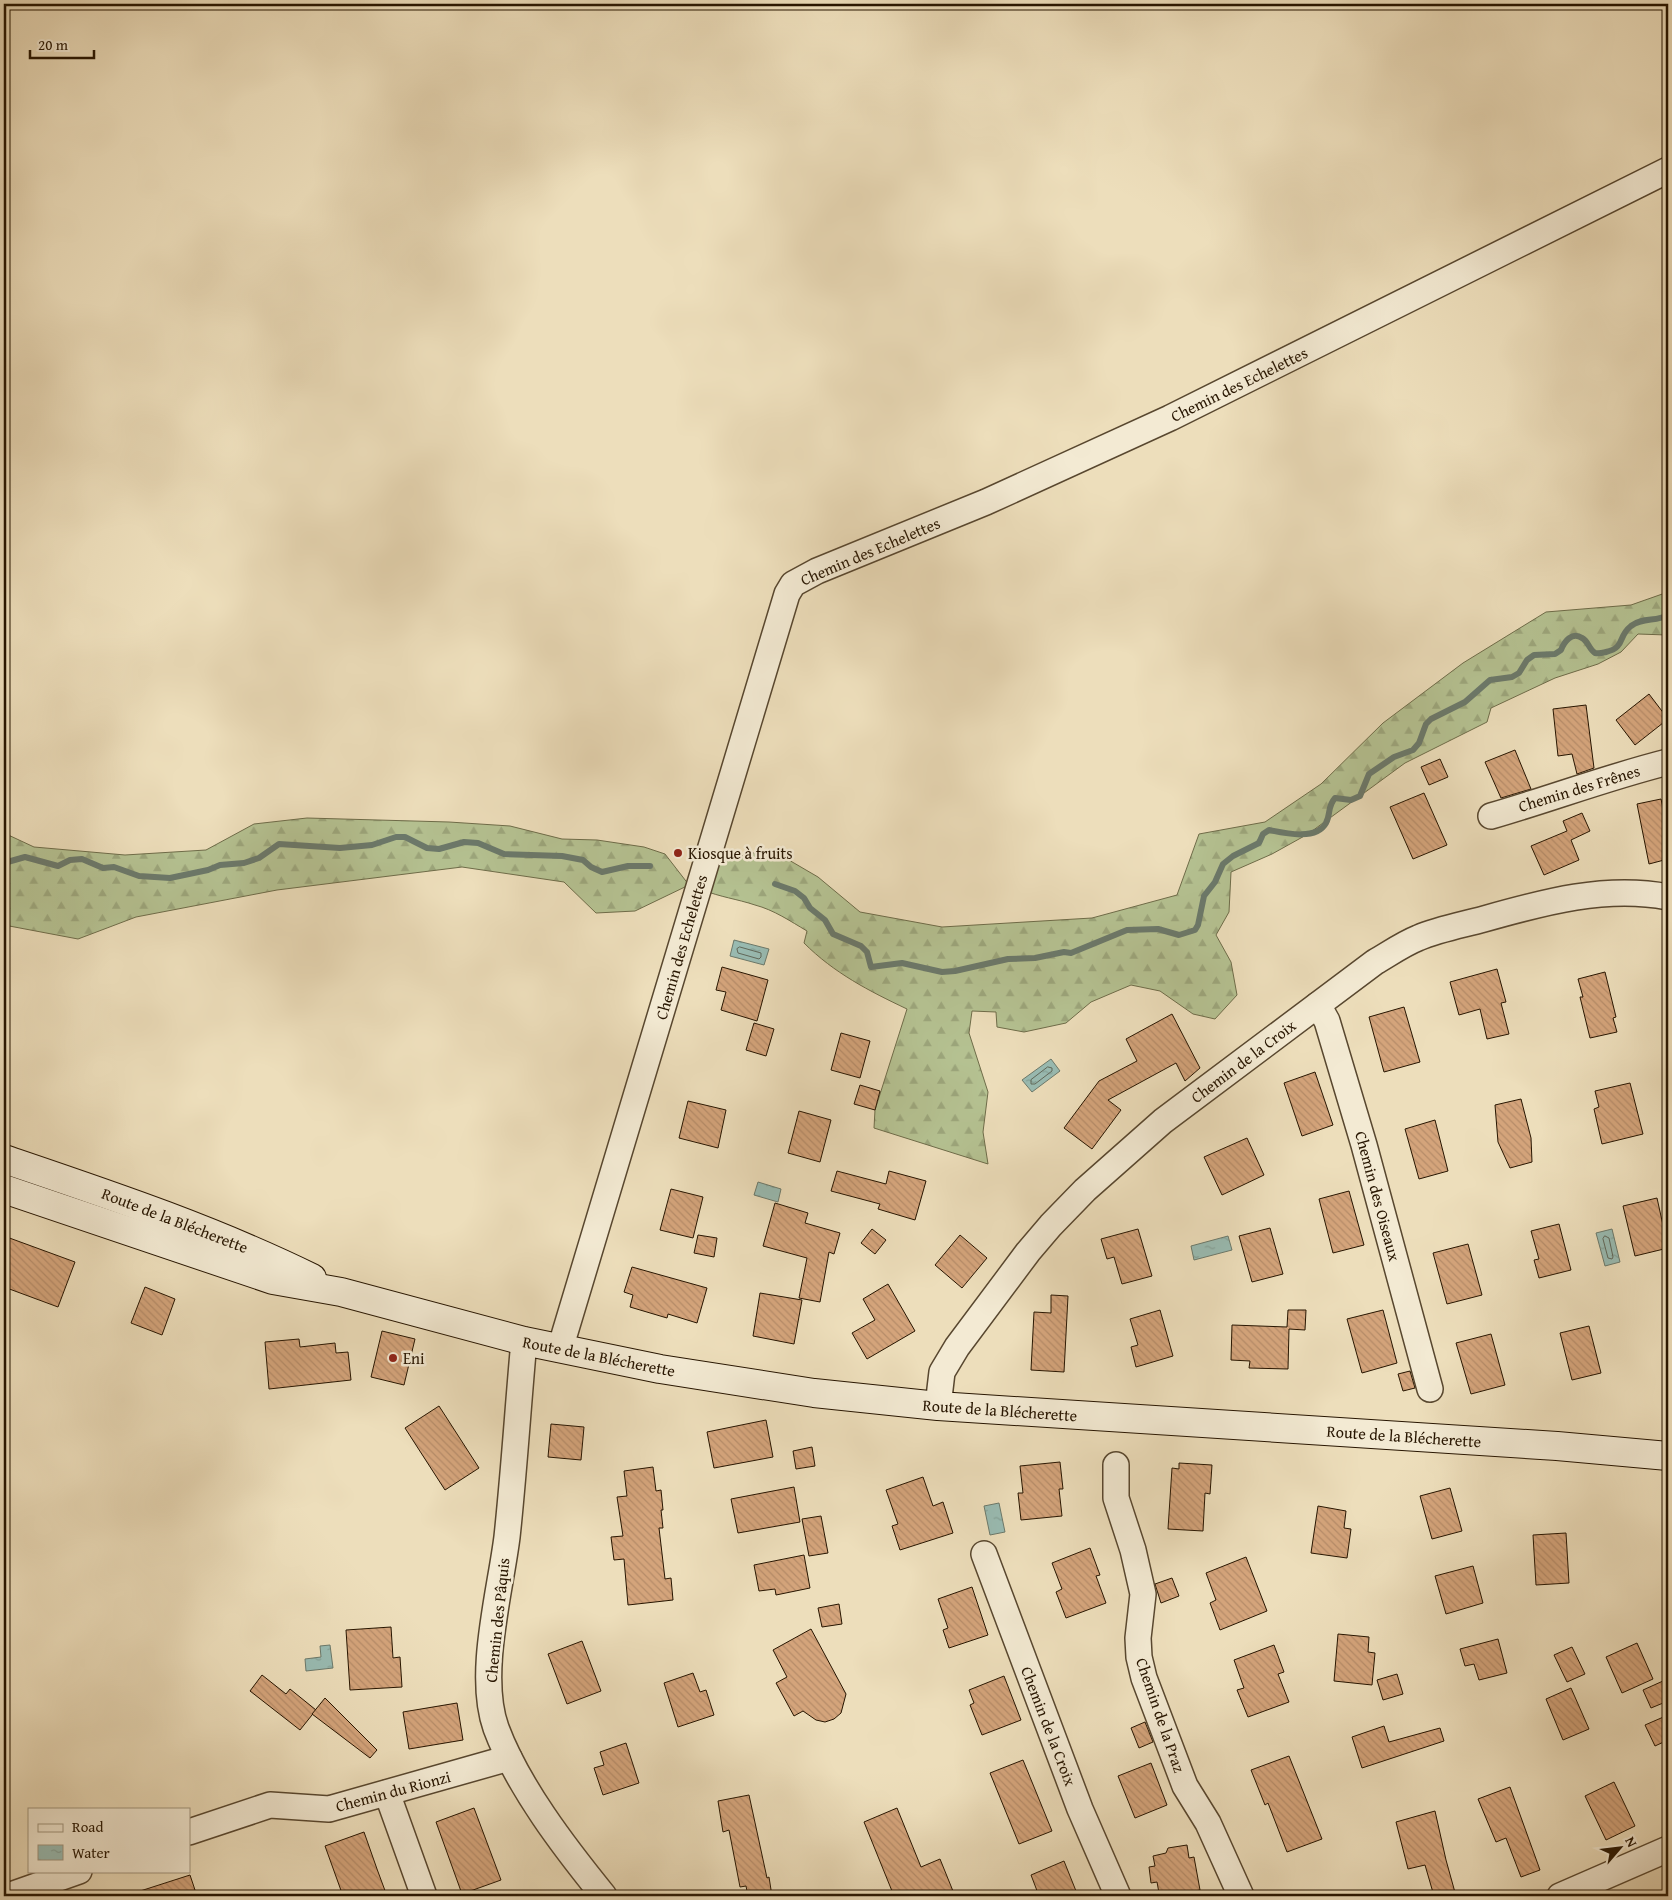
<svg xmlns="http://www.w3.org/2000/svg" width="1672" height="1900" font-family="'Gentium Book Plus',serif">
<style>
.forest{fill:url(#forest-firs);stroke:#6e6c49}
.water{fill:url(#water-ripples);stroke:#6b796b}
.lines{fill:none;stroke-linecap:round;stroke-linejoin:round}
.shore{stroke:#60685a;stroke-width:1}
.stream{stroke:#6b796b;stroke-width:6}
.building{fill:url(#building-back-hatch);stroke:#271500}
.minor-casing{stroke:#58472f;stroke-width:28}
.secondary-casing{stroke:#271500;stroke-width:30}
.minor{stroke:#f3ead3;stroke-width:25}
.secondary{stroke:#f3ead3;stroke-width:28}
.poi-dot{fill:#8f2418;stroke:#f3ead3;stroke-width:2}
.labels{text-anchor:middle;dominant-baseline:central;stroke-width:5;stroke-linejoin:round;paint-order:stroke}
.street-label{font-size:16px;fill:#271500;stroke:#f3ead3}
.poi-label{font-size:16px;fill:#271500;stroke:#f3ead3;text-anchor:start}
</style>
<defs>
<pattern id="forest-firs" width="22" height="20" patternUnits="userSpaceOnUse" patternTransform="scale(1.25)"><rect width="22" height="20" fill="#b5c292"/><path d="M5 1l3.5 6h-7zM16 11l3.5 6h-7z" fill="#9ca67c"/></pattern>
<pattern id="water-ripples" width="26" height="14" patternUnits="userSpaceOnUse" patternTransform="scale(1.25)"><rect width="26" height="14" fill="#99bcb3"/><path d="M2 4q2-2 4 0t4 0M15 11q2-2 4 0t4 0" fill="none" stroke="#84a198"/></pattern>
<pattern id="building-back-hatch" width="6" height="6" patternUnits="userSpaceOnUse" patternTransform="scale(1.25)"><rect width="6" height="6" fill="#d4a47b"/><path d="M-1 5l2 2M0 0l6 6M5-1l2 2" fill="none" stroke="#b68c69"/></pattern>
</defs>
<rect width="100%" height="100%" fill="#eddebb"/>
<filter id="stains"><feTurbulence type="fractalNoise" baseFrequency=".004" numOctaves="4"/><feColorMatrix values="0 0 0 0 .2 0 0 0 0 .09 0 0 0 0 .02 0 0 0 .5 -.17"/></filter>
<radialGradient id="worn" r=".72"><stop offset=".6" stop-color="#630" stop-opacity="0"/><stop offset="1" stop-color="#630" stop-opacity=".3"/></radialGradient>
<!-- forest -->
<g class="forest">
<path d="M1668 592 1667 635 1638 634 1621 652 1598 664 1555 678 1491 708 1487 722 1405 763 1308 834 1272 854 1231 872 1229 912 1216 935 1231 962 1237 995 1215 1019 1193 1014 1160 991 1131 985 1091 1002 1066 1023 1024 1032 997 1027 996 1012 972 1011 969 1033 988 1092 983 1132 988 1164 874 1128 875 1110 907 1009C869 991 834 973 804 943L807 931C790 921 774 910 755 905 737 899 720 897 703 890L711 863 770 849 818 877 860 912 942 927 1092 918 1177 895 1199 834 1265 822 1321 784 1383 723 1463 663 1546 612 1631 605Z"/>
<path d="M307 818 449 822 510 826 562 839 597 840 644 847 665 854 689 885 635 911 596 913 564 882 462 867 277 890 136 917 78 939 4 925V833L34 847 125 855 206 850 254 824Z"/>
</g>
<!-- water -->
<g class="water">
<path d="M734 940 769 949 764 965 730 956Z"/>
<path d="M1051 1059 1060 1071 1032 1092 1022 1080Z"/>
<path d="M758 1182 781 1189 778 1202 754 1195Z"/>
<path d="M1612 1229 1620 1262 1605 1266 1596 1233Z"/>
<path d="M1228 1236 1232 1250 1194 1260 1191 1246Z"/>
<path d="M999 1503 1005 1532 990 1535 984 1506Z"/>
<path d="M330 1645 333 1668 306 1671 305 1659 321 1657 320 1646Z"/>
</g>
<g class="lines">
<!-- shore -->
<g class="shore">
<path d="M740 947 761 953V957L759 959 738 953 737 949Z"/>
<path d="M1048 1067 1052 1068V1071L1035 1084H1031V1080Z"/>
<path d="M1605 1236 1609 1238 1613 1257 1612 1259 1608 1258 1603 1239Z"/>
</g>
<!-- stream -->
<g class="stream">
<path d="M4 863 25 857 58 866 70 860 82 859 103 868 114 867 139 876 170 878 208 870 220 865 244 863 259 858 279 844 340 848 372 845 396 837H405L427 848 439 849 464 842 478 843 504 854 562 856 583 860 591 867 602 872 628 866H650"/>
<path d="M775 884 795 891 804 898 810 908 825 920 833 934 861 946 867 952 871 967 902 963 942 972 955 971 1008 959 1035 958 1064 952 1071 953 1127 930 1158 929 1179 935 1195 930 1198 925 1204 896 1215 882 1223 864 1233 856 1259 843 1263 834 1269 830C1284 833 1316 841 1326 823 1331 814 1327 807 1335 798L1351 800 1360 796 1369 774 1394 757 1413 750 1419 743 1426 724 1431 719 1465 702 1490 680 1512 677 1519 673 1527 660 1534 655 1555 654 1561 650C1564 642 1572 631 1582 638 1588 641 1589 649 1595 653 1600 654 1602 653 1606 652 1626 647 1617 637 1631 626 1643 617 1656 622 1668 615"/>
</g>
</g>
<!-- building -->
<g class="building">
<path d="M1649 694 1668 719 1635 745 1616 720Z"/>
<path d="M1586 705 1594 768 1577 774 1572 754 1558 756 1553 709Z"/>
<path d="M1515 750 1531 789 1501 798 1485 762Z"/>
<path d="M1440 759 1448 777 1429 785 1421 767Z"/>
<path d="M1424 793 1447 845 1413 859 1390 807Z"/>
<path d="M1661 799 1666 823 1668 822V859L1649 864 1637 804Z"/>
<path d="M1582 813 1590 831 1571 840 1579 860 1544 875 1531 846 1567 831 1563 821Z"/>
<path d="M722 967 768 980 757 1021 721 1010 726 992 716 990Z"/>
<path d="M1497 969 1506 1002 1501 1003 1509 1034 1487 1039 1480 1009 1459 1015 1450 982Z"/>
<path d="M1605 972 1616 1017 1613 1018 1617 1032 1590 1038 1580 997H1583L1578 979Z"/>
<path d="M1404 1007 1420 1062 1384 1072 1369 1017Z"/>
<path d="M1172 1014 1200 1068 1185 1081 1176 1063 1108 1100 1121 1110 1092 1149 1064 1128 1099 1081 1137 1061 1126 1039Z"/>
<path d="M754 1023 774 1029 766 1056 746 1050Z"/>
<path d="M841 1033 870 1041 860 1078 831 1070Z"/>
<path d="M1315 1072 1333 1125 1302 1136 1284 1083Z"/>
<path d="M1630 1083 1643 1134 1602 1144 1594 1109 1599 1107 1595 1091Z"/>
<path d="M860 1085 880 1091 875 1110 854 1104Z"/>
<path d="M1521 1099 1531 1138 1532 1162 1510 1168 1498 1142 1495 1105Z"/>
<path d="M688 1101 726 1110 718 1148 679 1138Z"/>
<path d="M799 1111 831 1120 820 1162 788 1153Z"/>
<path d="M1435 1120 1448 1171 1419 1179 1405 1129Z"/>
<path d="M1247 1138 1264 1175 1222 1195 1204 1157Z"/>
<path d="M837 1171 886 1184 889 1171 926 1181 915 1220 878 1209 880 1204 831 1191Z"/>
<path d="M671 1189 703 1197 693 1238 660 1230Z"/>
<path d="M1349 1191 1364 1245 1333 1253 1319 1199Z"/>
<path d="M1657 1198 1668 1248 1635 1256 1623 1206Z"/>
<path d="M775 1203 808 1213 805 1223 840 1233 834 1254 829 1252 820 1302 799 1298 807 1258 763 1246Z"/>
<path d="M1559 1224 1571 1270 1539 1278 1534 1260 1539 1259 1531 1231Z"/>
<path d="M1270 1228 1283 1274 1252 1282 1239 1236Z"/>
<path d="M872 1229 886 1240 875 1254 861 1243Z"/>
<path d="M1138 1229 1152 1276 1122 1284 1114 1257 1107 1259 1101 1239Z"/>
<path d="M698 1235 717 1238 714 1257 694 1253Z"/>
<path d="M960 1235 987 1258 962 1288 935 1265Z"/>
<path d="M4 1236 75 1262 58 1307 4 1287Z"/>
<path d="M1468 1244 1482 1295 1447 1304 1433 1253Z"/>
<path d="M632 1267 707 1288 697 1323 668 1314 667 1318 630 1307 633 1295 624 1292Z"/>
<path d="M888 1284 915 1331 867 1359 852 1333 875 1320 863 1299Z"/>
<path d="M145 1287 175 1299 162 1335 131 1323Z"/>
<path d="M760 1293 802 1300 794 1344 753 1336Z"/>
<path d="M1051 1295 1068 1296 1064 1372 1031 1370 1034 1312 1051 1313Z"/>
<path d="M1160 1310 1173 1356 1136 1367 1131 1347 1138 1345 1130 1319Z"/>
<path d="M1288 1310H1306L1305 1330 1289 1329 1288 1369 1249 1368 1250 1361 1231 1360 1232 1325 1287 1327Z"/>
<path d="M1383 1310 1397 1363 1362 1373 1347 1319Z"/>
<path d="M1589 1326 1601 1373 1572 1380 1560 1333Z"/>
<path d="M382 1331 415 1339 404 1385 371 1377Z"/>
<path d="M1491 1334 1505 1385 1471 1394 1456 1343Z"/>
<path d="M299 1339 300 1347 335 1343 336 1353 348 1352 351 1380 269 1389 265 1342Z"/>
<path d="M1410 1371 1415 1388 1403 1391 1398 1374Z"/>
<path d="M439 1406 479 1468 445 1490 405 1428Z"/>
<path d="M766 1420 773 1457 714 1468 707 1432Z"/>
<path d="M551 1424 584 1427 581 1460 548 1457Z"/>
<path d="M812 1447 815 1466 796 1469 793 1451Z"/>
<path d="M1060 1462 1063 1489H1059L1062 1516 1021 1520 1018 1493H1023L1020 1466Z"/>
<path d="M1179 1463 1212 1465 1210 1494 1205 1493 1203 1531 1168 1529 1172 1468 1179 1469Z"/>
<path d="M653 1467 656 1491 661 1490 663 1510H661L663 1528H659L665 1579 671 1578 673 1600 628 1605 624 1559 614 1560 611 1537 623 1536 617 1497 627 1496 624 1471Z"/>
<path d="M923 1477 933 1506 943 1502 953 1533 900 1550 892 1526 898 1524 886 1490Z"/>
<path d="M794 1487 800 1522 738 1533 731 1499Z"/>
<path d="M1450 1488 1462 1531 1432 1539 1420 1496Z"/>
<path d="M1318 1506 1346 1511 1344 1528 1351 1529 1347 1558 1311 1553Z"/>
<path d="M821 1516 828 1553 809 1556 802 1519Z"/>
<path d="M1566 1533 1569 1583 1536 1585 1533 1535Z"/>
<path d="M1090 1548 1100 1575 1096 1576 1106 1603 1066 1618 1056 1592 1062 1589 1052 1563Z"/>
<path d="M804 1555 810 1588 776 1595 775 1589 759 1591 754 1565Z"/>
<path d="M1246 1557 1267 1611 1220 1630 1210 1603 1216 1600 1206 1573Z"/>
<path d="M1473 1566 1483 1603 1446 1614 1435 1576Z"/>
<path d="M1172 1578 1179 1596 1161 1603 1155 1584Z"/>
<path d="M972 1587 988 1635 949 1648 943 1630 948 1628 938 1599Z"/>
<path d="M839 1604 842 1624 822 1627 818 1608Z"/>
<path d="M391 1627 393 1658 400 1657 402 1687 350 1690 346 1630Z"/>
<path d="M811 1629 846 1694 841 1713 834 1719 825 1722 816 1720 803 1711 794 1716 776 1683 787 1677 773 1650Z"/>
<path d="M1338 1634 1369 1637 1368 1652 1375 1653 1372 1685 1334 1681Z"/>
<path d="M1498 1639 1507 1673 1479 1680 1474 1664 1465 1666 1460 1649Z"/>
<path d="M582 1641 601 1691 567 1704 548 1654Z"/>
<path d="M1637 1643 1653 1679 1622 1693 1606 1657Z"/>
<path d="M1274 1645 1284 1672 1278 1674 1289 1702 1248 1717 1237 1690 1244 1688 1234 1660Z"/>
<path d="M1572 1647 1585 1674 1567 1682 1554 1655Z"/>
<path d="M693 1673 700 1692 706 1690 714 1715 678 1727 664 1683Z"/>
<path d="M1397 1674 1403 1694 1383 1700 1377 1680Z"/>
<path d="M262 1675 286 1694 290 1689 316 1710 300 1730 250 1691Z"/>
<path d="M1004 1676 1021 1720 982 1735 970 1705 974 1703 969 1690Z"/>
<path d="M1663 1681 1668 1693V1701L1651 1708 1643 1690Z"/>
<path d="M1571 1688 1589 1729 1563 1740 1546 1699Z"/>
<path d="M325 1698 377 1750 370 1758 312 1714Z"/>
<path d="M457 1703 463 1740 409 1749 403 1712Z"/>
<path d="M1668 1715V1740L1655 1746 1645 1725Z"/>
<path d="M1145 1722 1153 1742 1139 1748 1131 1728Z"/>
<path d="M1384 1726 1389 1742 1440 1728 1444 1741 1362 1768 1352 1737Z"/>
<path d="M626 1743 639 1783 603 1795 594 1768 604 1765 600 1752Z"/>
<path d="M1289 1756 1322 1839 1287 1852 1268 1803 1265 1805 1251 1770Z"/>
<path d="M1023 1760 1052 1831 1019 1844 990 1773Z"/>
<path d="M1151 1763 1167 1805 1135 1818 1118 1776Z"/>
<path d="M1614 1782 1635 1826 1606 1840 1585 1796Z"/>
<path d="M1510 1787 1540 1870 1521 1877 1506 1838 1496 1842 1478 1799Z"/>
<path d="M749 1795 767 1878 769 1877 772 1896H748L746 1886 740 1887 729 1830 723 1832 718 1801Z"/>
<path d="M474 1808 501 1880 462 1894 436 1822Z"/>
<path d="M897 1808 921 1867 940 1859 955 1896H894L864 1822Z"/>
<path d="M1435 1811 1446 1860 1456 1896H1434L1425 1865 1408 1869 1396 1822Z"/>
<path d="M364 1832 377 1869 387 1896H343L325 1846Z"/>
<path d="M1187 1845 1189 1858 1194 1857 1200 1890 1177 1894 1173 1891 1159 1893 1157 1882 1151 1883 1149 1867 1155 1866 1153 1856 1166 1853 1168 1848Z"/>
<path d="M1064 1861 1078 1896H1039L1031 1875Z"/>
<path d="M190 1875 197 1896H135L134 1893Z"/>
</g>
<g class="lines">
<defs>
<g id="minor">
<path d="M1491 816C1550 799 1608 777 1668 762"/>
<path d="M1318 1005 1327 1021 1364 1145 1430 1389"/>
<path d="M524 1341C518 1406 514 1472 507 1537 500 1593 477 1675 496 1728 518 1787 565 1848 604 1896"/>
<path d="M560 1349 787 594 793 584 817 571 986 502 1170 418 1668 170"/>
<path d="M938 1406 942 1372 957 1347 1028 1252 1051 1225 1085 1190 1163 1121 1375 962C1389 954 1403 944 1418 938 1439 929 1462 925 1484 919 1544 902 1606 885 1668 897"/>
<path d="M1116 1465V1498L1133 1550 1143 1594 1138 1638 1139 1657 1144 1678 1185 1786 1208 1823 1241 1896"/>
<path d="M984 1554 1080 1809 1118 1896"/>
<path d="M387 1793 424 1896"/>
<path d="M189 1832 270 1805 329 1809 509 1758"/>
<path d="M8 1896 79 1871"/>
<path d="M1560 1896 1668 1849"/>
</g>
<g id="secondary">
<path d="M4 1159C110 1195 212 1229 312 1278"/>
<path d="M4 1189 273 1280 341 1292 524 1341 660 1369 814 1393 938 1406 1557 1446 1668 1456"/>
</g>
</defs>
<!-- minor casing -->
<use href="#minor" class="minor-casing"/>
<!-- secondary casing -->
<use href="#secondary" class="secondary-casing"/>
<!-- minor -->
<use href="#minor" class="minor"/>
<!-- secondary -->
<use href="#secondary" class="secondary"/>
</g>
<!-- markers -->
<g class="poi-dot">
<circle cx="678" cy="853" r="5"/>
<circle cx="393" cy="1358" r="5"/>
</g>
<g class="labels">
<!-- street labels -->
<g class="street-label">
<text transform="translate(1239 384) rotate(-26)">Chemin des Echelettes</text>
<text transform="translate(870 551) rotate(-23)">Chemin des Echelettes</text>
<text transform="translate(1579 788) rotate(-17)">Chemin des Frênes</text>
<text transform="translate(681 947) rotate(-74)">Chemin des Echelettes</text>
<text transform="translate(1243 1061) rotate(-37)">Chemin de la Croix</text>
<text transform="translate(1378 1196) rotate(75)">Chemin des Oiseaux</text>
<text transform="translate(175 1220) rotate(21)">Route de la Blécherette</text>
<text transform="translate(599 1356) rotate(11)">Route de la Blécherette</text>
<text transform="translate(1000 1410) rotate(4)">Route de la Blécherette</text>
<text transform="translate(1404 1436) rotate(4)">Route de la Blécherette</text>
<text transform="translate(497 1620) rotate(-84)">Chemin des Pâquis</text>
<text transform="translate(1161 1715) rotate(71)">Chemin de la Praz</text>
<text transform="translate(1049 1726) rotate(69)">Chemin de la Croix</text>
<text transform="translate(393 1791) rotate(-15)">Chemin du Rionzi</text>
</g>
<!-- poi labels -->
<g class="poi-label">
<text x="688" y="853">Kiosque à fruits</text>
<text x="403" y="1358">Eni</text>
</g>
</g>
<!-- margin -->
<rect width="1672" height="1900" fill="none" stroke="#eddebb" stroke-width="20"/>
<rect x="5" y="5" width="1662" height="1890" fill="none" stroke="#271500" stroke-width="2.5"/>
<rect x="10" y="10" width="1652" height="1880" fill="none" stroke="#271500"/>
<!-- legend -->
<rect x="28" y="1808" width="162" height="65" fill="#f3ead3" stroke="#a1957f"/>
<rect x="38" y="1824" width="25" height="8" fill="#f3ead3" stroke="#a1957f"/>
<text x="72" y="1832" font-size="15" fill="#271500">Road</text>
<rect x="38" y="1845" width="25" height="15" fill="url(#water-ripples)" stroke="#a1957f"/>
<text x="72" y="1858" font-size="15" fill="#271500">Water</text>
<!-- north arrow -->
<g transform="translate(1620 1848) rotate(62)" stroke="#f3ead3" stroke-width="4" paint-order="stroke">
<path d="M0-4L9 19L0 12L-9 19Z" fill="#271500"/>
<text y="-8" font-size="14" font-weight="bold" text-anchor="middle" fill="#271500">N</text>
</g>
<!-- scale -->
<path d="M30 50v8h64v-8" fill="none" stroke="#271500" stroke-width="2.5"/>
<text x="38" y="50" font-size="15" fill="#271500" stroke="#f3ead3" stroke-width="4" paint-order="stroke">20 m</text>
<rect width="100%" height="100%" filter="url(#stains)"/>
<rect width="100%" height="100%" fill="url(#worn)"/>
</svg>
